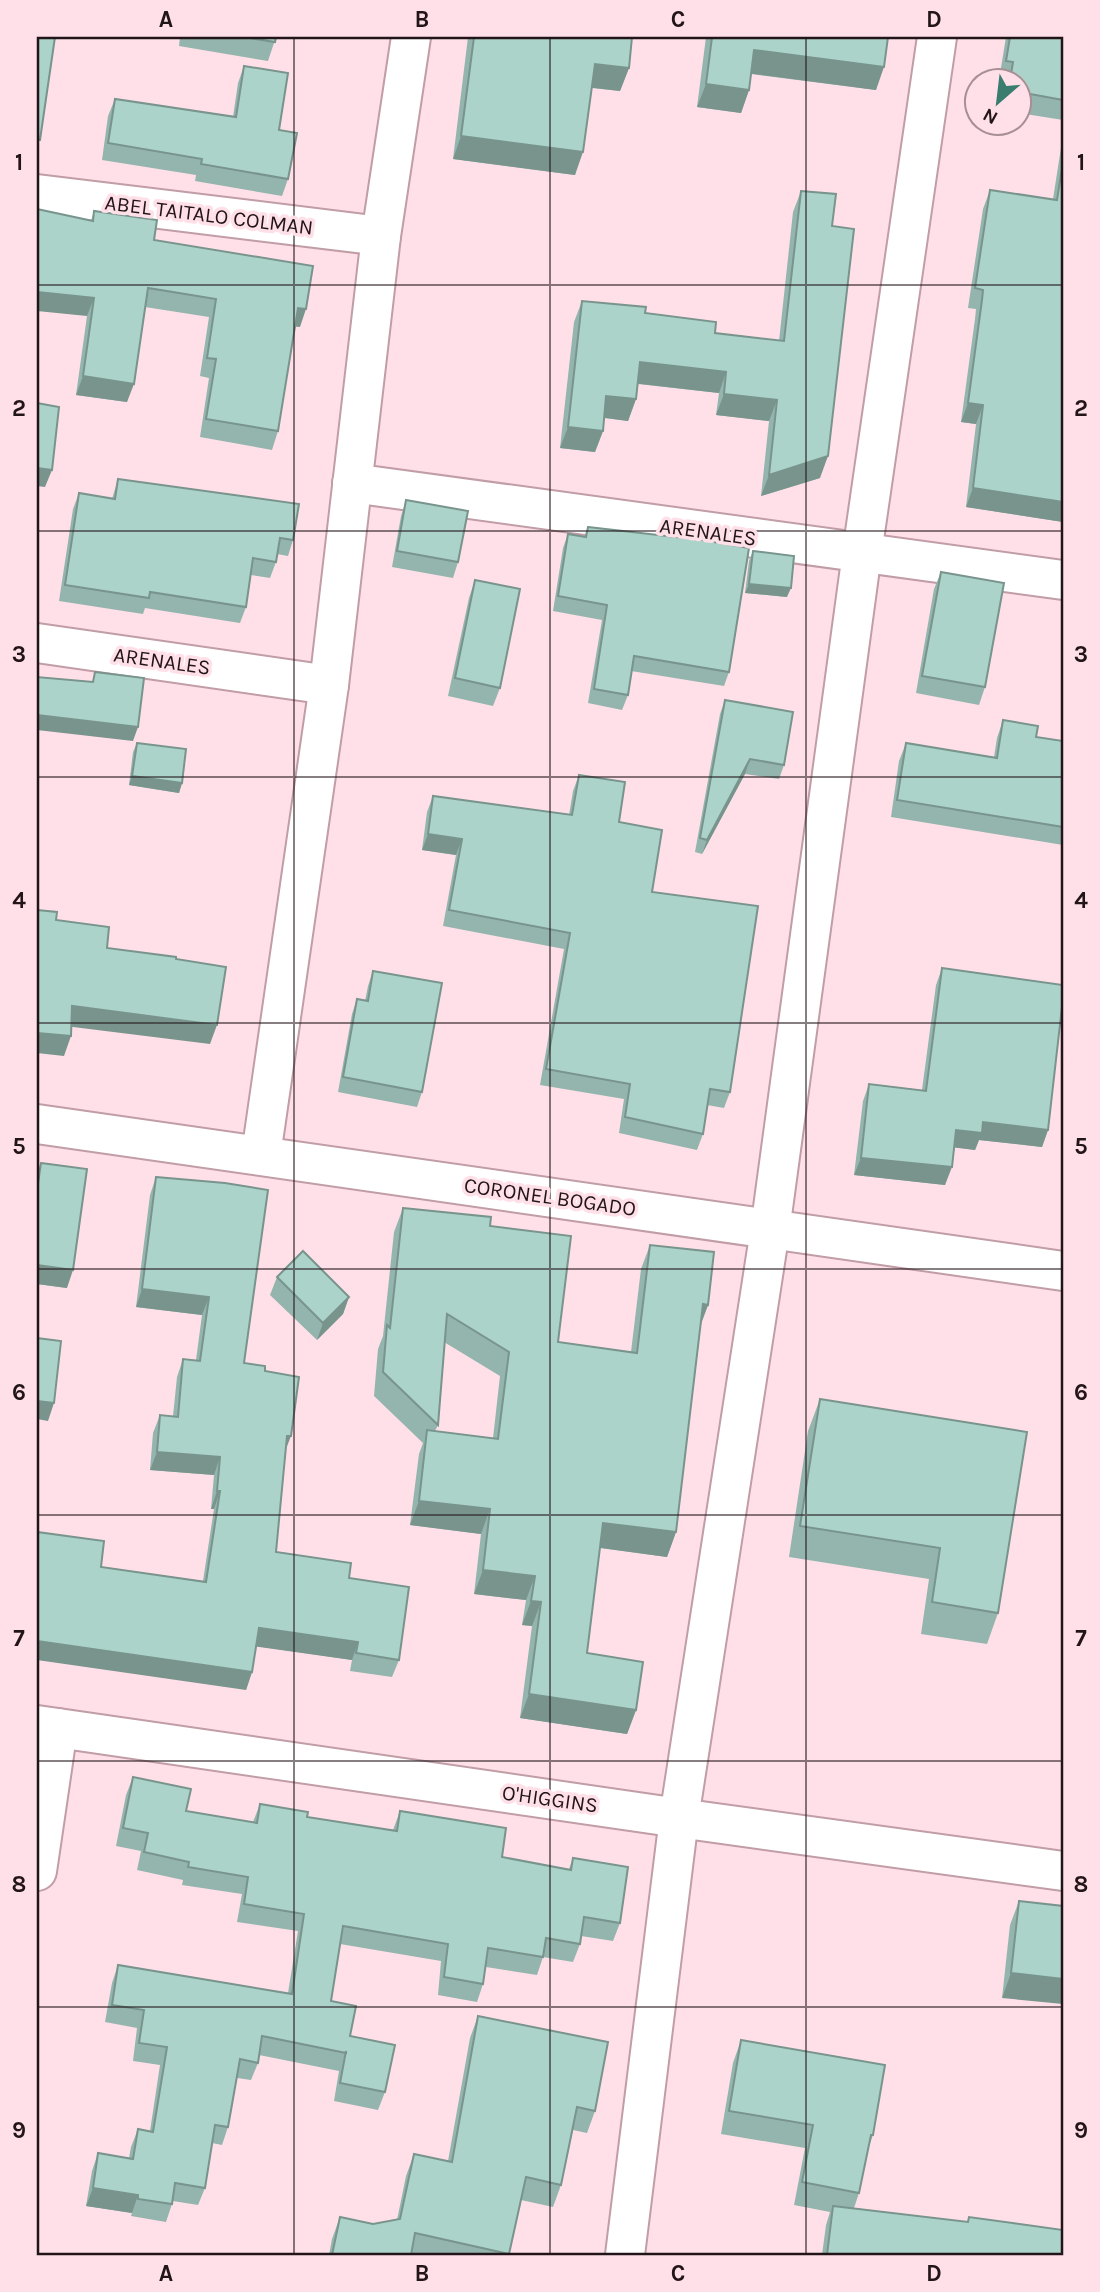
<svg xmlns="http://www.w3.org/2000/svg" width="1100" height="2292" font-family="Karla,sans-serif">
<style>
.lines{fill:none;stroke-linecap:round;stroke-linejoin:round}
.minor-casing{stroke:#c19da6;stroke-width:42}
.minor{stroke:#fff;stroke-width:38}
.wall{fill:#93b5ad;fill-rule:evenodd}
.shaded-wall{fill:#78948d}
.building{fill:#abd3c9;stroke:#78948d;stroke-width:2}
.grid{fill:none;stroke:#221519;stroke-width:2;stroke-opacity:0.55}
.labels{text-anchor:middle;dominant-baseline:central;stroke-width:7;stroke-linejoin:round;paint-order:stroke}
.street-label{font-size:21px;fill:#221519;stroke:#ffe0e8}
.neatline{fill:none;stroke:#221519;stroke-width:2.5}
.grid-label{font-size:23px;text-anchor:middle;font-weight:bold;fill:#221519}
</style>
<rect width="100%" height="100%" fill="#ffe0e8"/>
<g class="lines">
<defs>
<g id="minor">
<path d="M37 194 381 236"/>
<path d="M352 483 1063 580"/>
<path d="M37 643 329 685"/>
<path d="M37 1124 1063 1271"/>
<path d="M261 1155 329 685 381 236 411 37"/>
<path d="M37 1725 679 1818 1063 1871"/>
<path d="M37 1871 58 1728"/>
<path d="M625 2255 679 1818 770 1230 862 553 937 37"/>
</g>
</defs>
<!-- minor casing -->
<use href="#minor" class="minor-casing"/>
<!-- minor -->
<use href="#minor" class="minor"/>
</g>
<!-- wall -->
<g class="wall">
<path d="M180 37H276L268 61 179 46Z"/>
<path d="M468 37H632L629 68 620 91 592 88 575 175 453 159Z"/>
<path d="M706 37H888L876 90 751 74 749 90 741 113 697 107Z"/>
<path d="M1006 37H1063V120L1019 113V80H999Z"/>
<path d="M244 66 279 130 288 179 282 196 195 181 196 175 102 160 108 116 115 99 233 117 238 83Z"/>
<path d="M1063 135V522L966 507 976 424 961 422 975 319 976 309 968 308 983 209 990 190 1053 199Z"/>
<path d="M801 191 832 226 820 478 761 496 769 421 716 415 719 393 638 384 636 399 628 421 604 418 603 431 595 452 560 448 574 322 582 301 645 313 715 333 779 341 793 212Z"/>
<path d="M94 211 154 240 300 327 295 326 278 431 272 450 200 437 209 378 200 376 209 317 145 307 127 402 76 395 87 316 91 221Z"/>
<path d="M118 479 293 540 288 556 277 554 276 562 270 578 251 575 246 607 240 623 145 608 143 614 59 601 73 509 79 493 112 499Z"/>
<path d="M406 500 458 562 453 578 392 567 401 516Z"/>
<path d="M588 527 729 672 724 686 631 671 628 695 622 710 588 703 602 620 553 611 563 548 568 534 584 537Z"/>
<path d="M753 551 787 597 745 593 749 561Z"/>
<path d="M941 572 985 687 979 705 916 693 934 589Z"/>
<path d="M475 580 500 688 493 706 448 696 469 598Z"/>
<path d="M725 700 784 765 779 779 745 774 702 854 695 852 720 714Z"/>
<path d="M1003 720 1036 737 1063 741V845L891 817 899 761 906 743 994 757 997 738Z"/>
<path d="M137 743 182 783 179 793 129 785 133 752Z"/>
<path d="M579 775 619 822 652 892 730 1092 724 1108 707 1105 703 1134 697 1150 619 1133 624 1099 540 1085 564 949 443 926 456 855 422 850 427 812 433 796 569 815 573 791Z"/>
<path d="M942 968 1048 1130 1042 1147 979 1140 975 1150 954 1147 945 1185 854 1175 863 1101 869 1084 922 1090 936 985Z"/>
<path d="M373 971 422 1092 417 1107 338 1092 352 1014 357 999 365 1001 368 986Z"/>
<path d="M41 1163 67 1288 37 1284V1173Z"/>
<path d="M156 1177 244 1363 265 1371 285 1450 276 1552 349 1578 399 1660 392 1677 350 1671 352 1660 256 1646 252 1672 246 1690 101 1567 203 1581 214 1509H211L214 1475 150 1470 153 1433 160 1415 173 1416 177 1377 183 1359 196 1360 202 1315 136 1307 150 1195Z"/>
<path d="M403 1208 490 1226 558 1342 631 1352 641 1269 650 1245 708 1305 701 1324 676 1532 667 1557 600 1548 587 1653 636 1710 627 1734 520 1718 532 1626 522 1625 526 1600 474 1594 481 1534 410 1525 419 1454 423 1443 374 1396 378 1349 383 1336 394 1232ZM444 1342 500 1376 493 1438 435 1431 438 1425Z"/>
<path d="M277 1277 349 1297 343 1314 317 1340 270 1295Z"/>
<path d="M820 1399 998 1613 987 1644 921 1634 929 1579 789 1557 808 1431Z"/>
<path d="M133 1777 186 1811 253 1822 260 1804 307 1817 393 1830 400 1811 502 1857 569 1869 573 1858 620 1923 613 1941 581 1936 580 1944 573 1962 543 1957 537 1975 486 1967 483 1984 477 2002 438 1995 441 1961 340 1944 331 2001 350 2036 385 2092 378 2110 334 2101 339 2071 259 2055 258 2063 251 2080 237 2078 228 2127 222 2145 212 2143 205 2188 198 2205 173 2201 166 2222 131 2216 132 2213 86 2206 92 2171 98 2153 129 2158 131 2147 138 2129 150 2131 160 2065 133 2061 137 2028 105 2022 112 1983 118 1965 288 1993 298 1931 237 1922 242 1894 182 1885 183 1880 137 1870 141 1851 116 1846 126 1795Z"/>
<path d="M1019 1901 1063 1906 1002 1998 1010 1925Z"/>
<path d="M478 2016 595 2111 587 2133 573 2130 561 2185 553 2207 521 2200 509 2255H329L332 2239 340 2217 373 2224 397 2220 406 2176 414 2154 448 2161 470 2038Z"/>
<path d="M741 2040 873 2135 868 2149 859 2193 854 2208 967 2222 969 2217 1063 2255H822L826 2225 830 2212 794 2205 805 2148 721 2134 733 2063Z"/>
</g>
<!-- shaded-wall -->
<g class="shaded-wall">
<path d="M754 50 884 67 876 90 746 73Z"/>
<path d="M595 64 629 68 620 91 586 87Z"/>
<path d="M706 84 749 90 741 113 697 107Z"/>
<path d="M461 136 583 152 575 175 453 159Z"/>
<path d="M37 292 94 298 87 316 37 311Z"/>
<path d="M298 308 306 309 300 327 292 326Z"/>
<path d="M640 362 726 372 719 393 632 383Z"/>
<path d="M83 376 134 384 127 402 76 395Z"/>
<path d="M724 394 777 400 769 421 716 415Z"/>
<path d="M606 396 636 399 628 421 599 417Z"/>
<path d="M968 403 983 405 976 424 961 422Z"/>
<path d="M568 427 603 431 595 452 560 448Z"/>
<path d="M828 456 820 478 761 496 769 475Z"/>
<path d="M37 468 52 470 45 487 37 486Z"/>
<path d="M973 488 1063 502V522L966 507Z"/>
<path d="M749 584 791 588 787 597 745 593Z"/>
<path d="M37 715 138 727 133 741 37 730Z"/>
<path d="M750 759 745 774 702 854 707 840Z"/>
<path d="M132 776 182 783 179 793 129 785Z"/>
<path d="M428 834 462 839 456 855 422 850Z"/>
<path d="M72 1006 217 1025 210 1044 65 1026Z"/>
<path d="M37 1033 71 1036 64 1056 37 1053Z"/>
<path d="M983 1122 1048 1130 1042 1147 979 1140 975 1150 950 1147 956 1130Z"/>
<path d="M861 1158 952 1167 945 1185 854 1175Z"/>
<path d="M37 1265 73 1270 67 1288 37 1284Z"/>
<path d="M142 1289 209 1297 202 1315 136 1307Z"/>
<path d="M349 1297 343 1314 317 1340 323 1323Z"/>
<path d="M703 1304 708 1305 699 1329Z"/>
<path d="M37 1401 54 1403 48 1421 37 1419Z"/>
<path d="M287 1436H291L284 1454Z"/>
<path d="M157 1452 220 1457 214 1475 150 1470Z"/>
<path d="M217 1491H220L214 1509H211Z"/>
<path d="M419 1501 490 1509 481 1534 410 1525Z"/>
<path d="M603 1523 676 1532 667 1557 594 1547Z"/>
<path d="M483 1570 535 1576 526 1600 474 1594Z"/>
<path d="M531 1601 541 1602 532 1626 522 1625Z"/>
<path d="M259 1628 358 1642 352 1660 253 1646Z"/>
<path d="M37 1641 252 1672 246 1690 37 1660Z"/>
<path d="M529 1694 636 1710 627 1734 520 1718Z"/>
<path d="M1011 1973 1063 1979V2004L1002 1998Z"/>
<path d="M93 2188 138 2195 132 2213 86 2206Z"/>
</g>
<!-- building -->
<g class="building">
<path d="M37 37H55L40 140H37Z"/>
<path d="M244 37H276L275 42Z"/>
<path d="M474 37H632L629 68 595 64 583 152 461 136Z"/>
<path d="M712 37H888L884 67 754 50 749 90 706 84Z"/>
<path d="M1010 37H1063V100L1019 92V80H1010L1013 62 1006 61Z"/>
<path d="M244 66 288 73 279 130 297 133 288 179 201 164 202 159 108 143 115 99 236 117Z"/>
<path d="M1063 162V502L973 488 983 405 968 403 982 300 983 290 975 288 990 190 1057 200Z"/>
<path d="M801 191 836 194 832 226 854 229 828 456 769 475 777 400 724 394 726 372 640 362 636 399 606 396 603 431 568 427 582 301 646 307 645 313 716 322 715 333 784 341Z"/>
<path d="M37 209 93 221 94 211 157 220 154 240 313 266 306 309 298 308 278 431 206 419 216 359 207 358 216 299 148 288 134 384 83 376 94 298 37 292Z"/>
<path d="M37 403 59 407 52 470 37 468Z"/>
<path d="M118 479 299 504 293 540 280 538 276 562 253 558 246 607 150 592 149 598 65 585 79 493 115 499Z"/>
<path d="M406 500 468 511 458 562 397 551Z"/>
<path d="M588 527 702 540 749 548 729 672 634 656 628 695 594 689 607 605 558 596 568 534 586 537Z"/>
<path d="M753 551 794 556 791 588 749 584Z"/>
<path d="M941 572 1004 583 985 687 922 676Z"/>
<path d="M475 580 520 589 500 688 455 678Z"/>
<path d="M95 672 144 678 138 727 37 715V677L93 682Z"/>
<path d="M725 700 793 712 784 765 750 759 707 840 700 838Z"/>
<path d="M1003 720 1038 726 1036 737 1063 741V827L897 800 906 743 997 758Z"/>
<path d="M137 743 186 749 182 783 132 776Z"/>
<path d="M579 775 625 782 619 822 662 830 652 892 758 906 730 1092 710 1089 703 1134 625 1117 630 1084 546 1069 570 933 449 910 462 839 428 834 433 796 572 815Z"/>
<path d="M37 910 57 912 56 920 109 927 107 948 176 957V959L226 967 217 1025 72 1006 71 1036 37 1033Z"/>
<path d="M942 968 1063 985V998L1048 1130 983 1122 982 1133 956 1130 952 1167 861 1158 869 1084 926 1091Z"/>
<path d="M373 971 442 983 422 1092 343 1077 357 999 368 1001Z"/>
<path d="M41 1163 87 1169 73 1270 37 1265V1190Z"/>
<path d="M156 1177 225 1183 268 1190 244 1363 265 1366V1371L299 1377 291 1436H287L276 1552 351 1563 349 1578 409 1587 399 1660 356 1653 358 1642 259 1628 252 1672 37 1641V1532L104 1541 101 1567 206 1582 220 1491H217L220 1457 157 1452 160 1415 178 1417 183 1359 200 1361 209 1297 142 1289Z"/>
<path d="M403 1208 491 1217 490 1226 571 1236 558 1342 637 1353 650 1245 714 1252 708 1305 703 1304 676 1532 603 1523 587 1653 643 1662 636 1710 529 1694 541 1602 531 1601 535 1576 483 1570 490 1509 419 1501 427 1430 498 1439 509 1352 447 1314 438 1425 383 1372 387 1325 390 1328Z"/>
<path d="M303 1251 349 1297 323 1323 277 1277Z"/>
<path d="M37 1338 61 1341 54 1403 37 1401Z"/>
<path d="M820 1399 1027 1432 998 1613 932 1602 940 1548 800 1526Z"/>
<path d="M133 1777 191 1789 186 1811 257 1823 260 1804 308 1812 307 1817 397 1831 400 1811 506 1828 502 1857 571 1870 573 1858 628 1867 620 1923 584 1917 580 1944 546 1938 543 1957 488 1948 483 1984 444 1977 448 1944 343 1926 331 2001 356 2006 350 2036 395 2045 385 2092 340 2083 346 2051V2053L262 2036 258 2063 240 2059 228 2127 215 2125 205 2188 175 2183 172 2204 138 2199V2195L93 2188 98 2153 133 2159 138 2129 153 2132 167 2047 139 2043 144 2010 112 2005 118 1965 292 1994 304 1914 244 1904 248 1877 188 1867 189 1862 144 1852 148 1833 123 1828Z"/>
<path d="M1019 1901 1063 1906V1979L1011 1973Z"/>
<path d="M478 2016 608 2042 595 2111 577 2107 561 2185 526 2177 509 2254 415 2233 411 2255H332L340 2217 373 2224 400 2219 414 2154 452 2162Z"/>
<path d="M741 2040 885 2065 873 2135H871L859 2193 802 2182 813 2125 729 2111Z"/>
<path d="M833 2206 968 2222 969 2217 1063 2230V2255H827Z"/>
</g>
<!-- grid -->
<path class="grid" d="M294 37V2255M550 37V2255M806 37V2255M37 285H1063M37 531H1063M37 777H1063M37 1023H1063M37 1269H1063M37 1515H1063M37 1761H1063M37 2007H1063"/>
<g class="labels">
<!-- street labels -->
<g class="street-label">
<text transform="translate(209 215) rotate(7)">ABEL TAITALO COLMAN</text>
<text transform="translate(708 532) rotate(8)">ARENALES</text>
<text transform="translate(162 661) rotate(8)">ARENALES</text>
<text transform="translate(550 1197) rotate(8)">CORONEL BOGADO</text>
<text transform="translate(550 1799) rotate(8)">O'HIGGINS</text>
</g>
</g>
<!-- border -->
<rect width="1100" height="2292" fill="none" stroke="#ffe0e8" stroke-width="77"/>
<!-- north arrow -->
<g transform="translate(998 102) rotate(208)"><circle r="33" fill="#ffe0e8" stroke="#a78f95" stroke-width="2"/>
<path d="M0-5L12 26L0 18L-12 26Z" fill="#3a7d6f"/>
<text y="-10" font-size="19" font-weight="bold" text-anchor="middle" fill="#221519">N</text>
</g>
<rect x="38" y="38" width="1024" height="2216" class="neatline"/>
<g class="grid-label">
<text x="166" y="27">A</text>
<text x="422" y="27">B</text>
<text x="678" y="27">C</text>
<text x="934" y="27">D</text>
<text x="19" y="170">1</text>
<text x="1081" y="170">1</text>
<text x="19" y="416">2</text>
<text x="1081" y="416">2</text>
<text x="19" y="662">3</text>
<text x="1081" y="662">3</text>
<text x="19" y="908">4</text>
<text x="1081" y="908">4</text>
<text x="19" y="1154">5</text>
<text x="1081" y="1154">5</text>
<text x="19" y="1400">6</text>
<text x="1081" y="1400">6</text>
<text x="19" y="1646">7</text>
<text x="1081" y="1646">7</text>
<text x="19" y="1892">8</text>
<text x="1081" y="1892">8</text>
<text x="19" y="2138">9</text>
<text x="1081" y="2138">9</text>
<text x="166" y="2281">A</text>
<text x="422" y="2281">B</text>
<text x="678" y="2281">C</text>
<text x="934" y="2281">D</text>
</g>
</svg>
